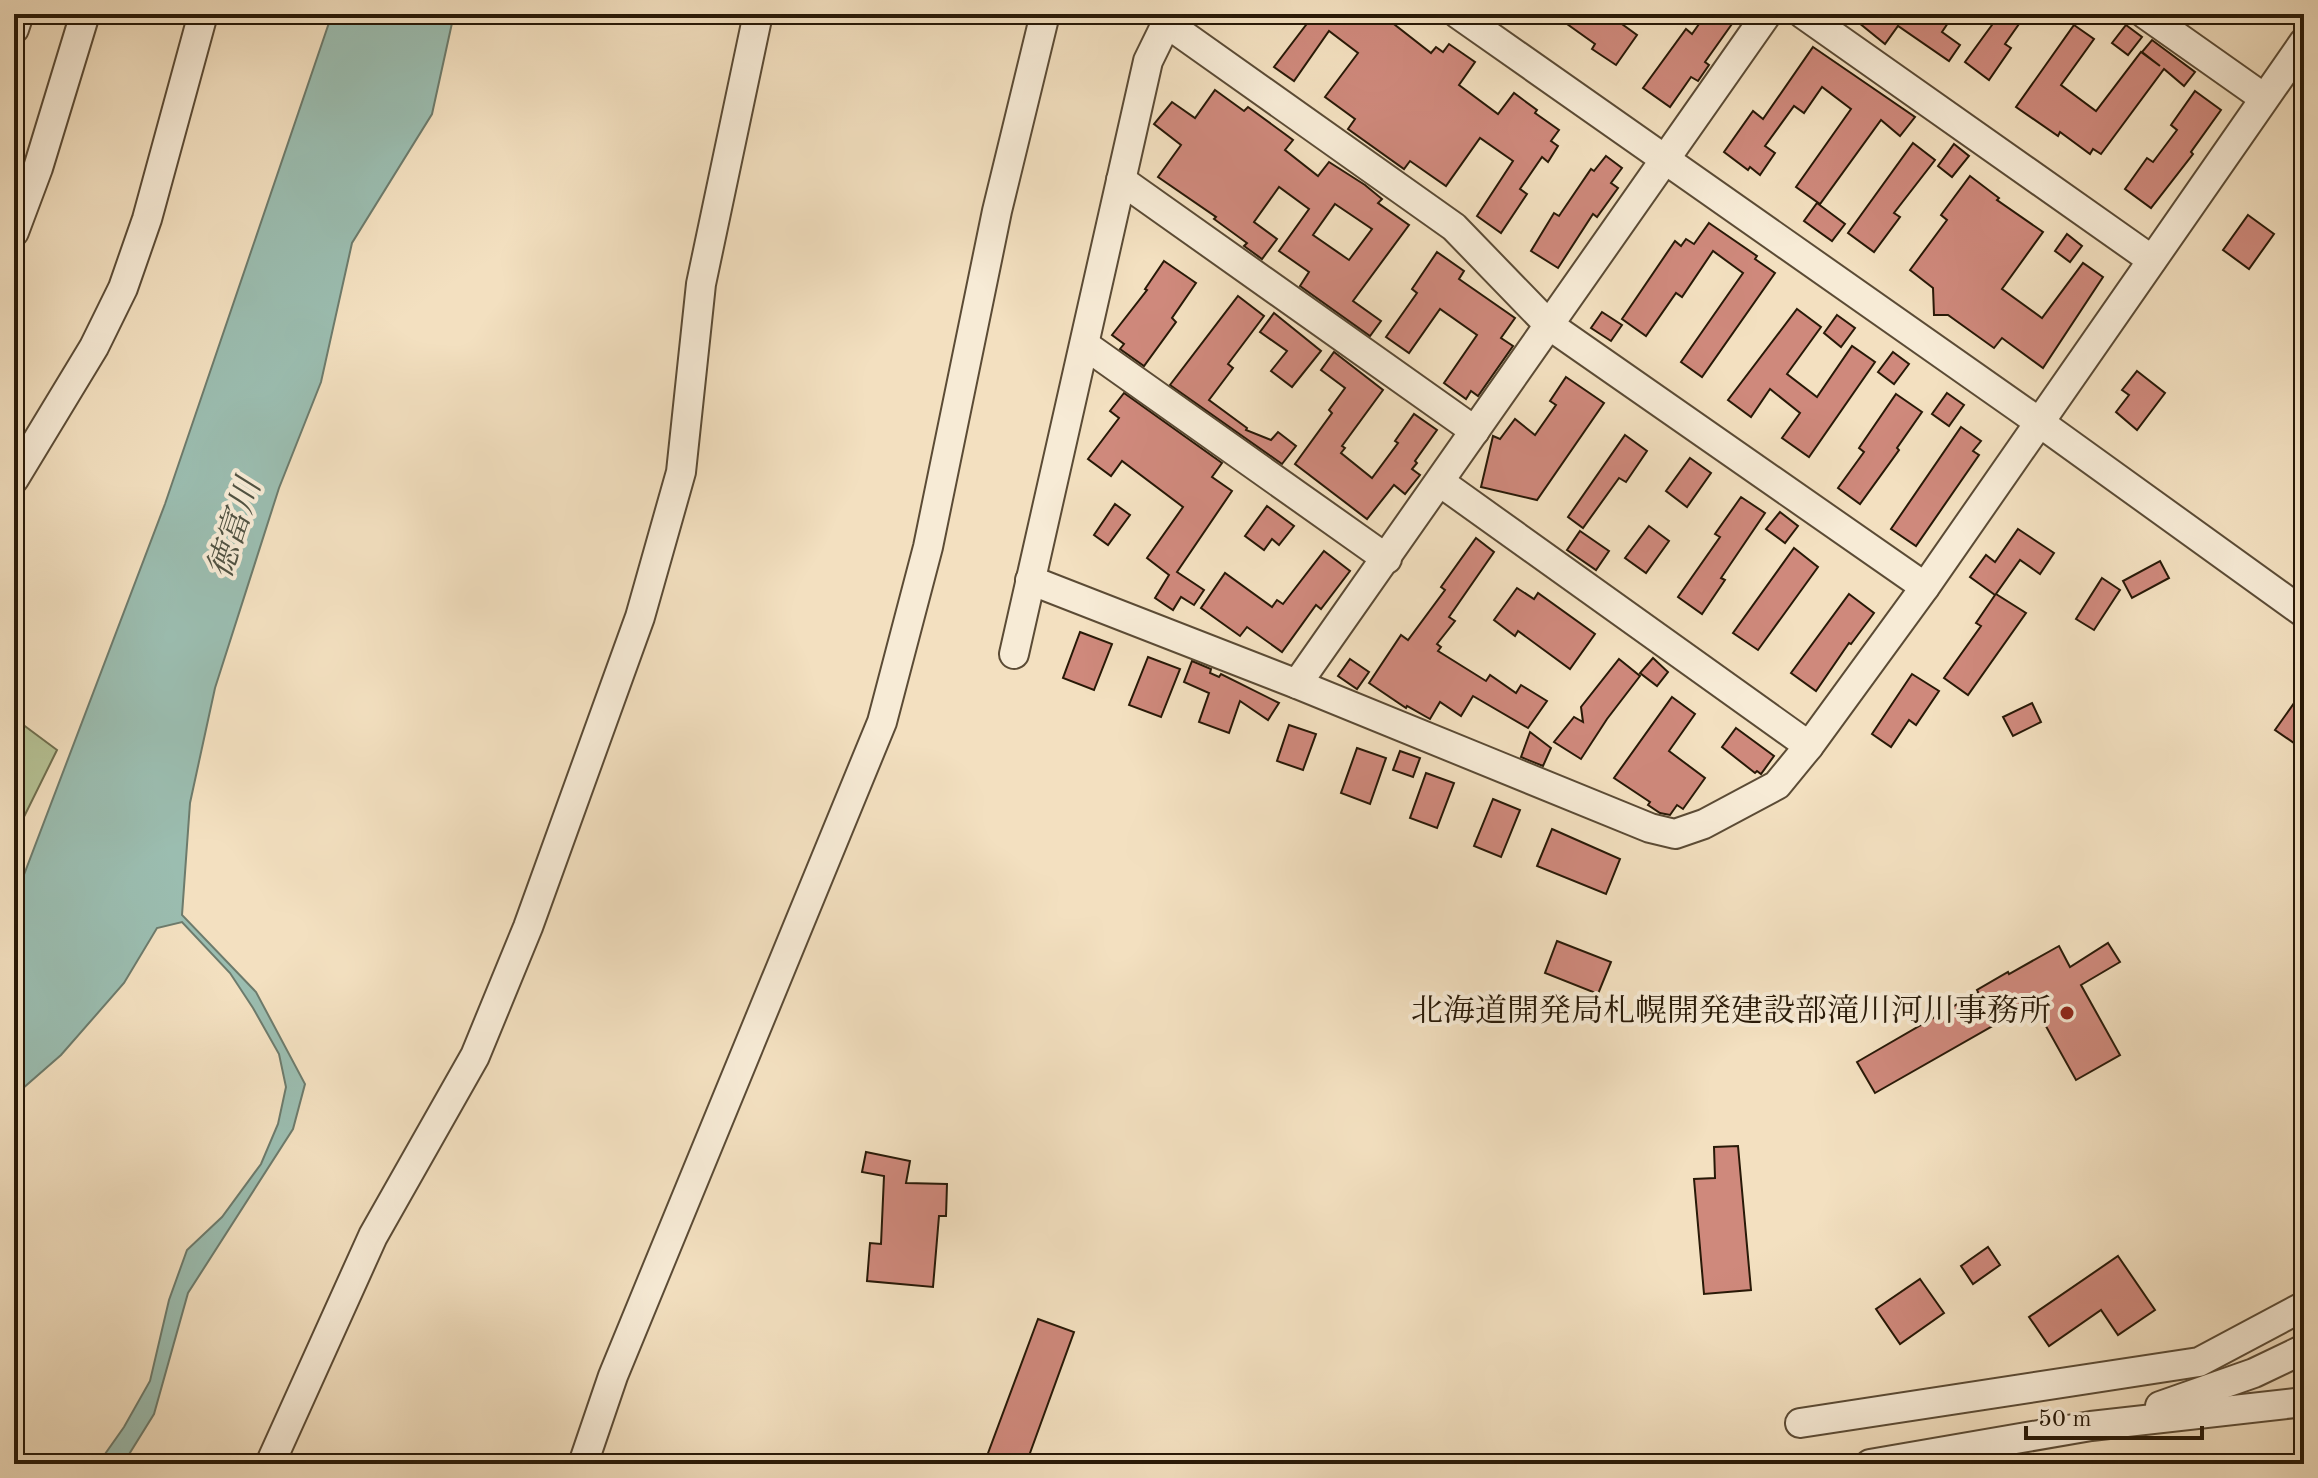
<svg xmlns="http://www.w3.org/2000/svg" width="2318" height="1478" font-family="'Old Standard TT','Noto Serif JP',serif">
<style>
.green{fill:#b6c396;stroke:#6f6e4e;stroke-width:2}
.water{fill:#9bbdb0;stroke:#6d7b6c;stroke-width:2}
.building{fill:#cf897c;stroke:#281907;stroke-width:2;fill-rule:evenodd}
.lines{fill:none;stroke-linecap:round;stroke-linejoin:round}
.minor-casing{stroke:#5b4b35;stroke-width:32}
.minor{stroke:#f7ebd6;stroke-width:28}
.poi-dot{fill:#8f2418;stroke:#f7ebd6;stroke-width:3}
.labels{text-anchor:middle;dominant-baseline:central;stroke-width:8;stroke-linejoin:round;paint-order:stroke}
.poi-label{font-size:32px;fill:#281907;stroke:#f7ebd6;text-anchor:end}
.water-label{font-size:34px;font-style:italic;fill:#505242;stroke:#f7ebd6}
</style>
<rect width="100%" height="100%" fill="#f3e0c0"/>
<filter id="stains"><feTurbulence type="fractalNoise" baseFrequency=".0025" numOctaves="4"/><feColorMatrix values="0 0 0 0 .2 0 0 0 0 .09 0 0 0 0 .02 0 0 0 .5 -.17"/></filter>
<radialGradient id="worn" r=".72"><stop offset=".6" stop-color="#630" stop-opacity="0"/><stop offset="1" stop-color="#630" stop-opacity=".3"/></radialGradient>
<!-- green -->
<path class="green" d="M14 718 57 750 14 837Z"/>
<!-- water -->
<path class="water" d="M332 14H454L432 114 352 243 321 382 279 488 215 688 190 803 182 915 256 992 305 1084 293 1129 188 1293 154 1414 123 1464H98L124 1427 150 1381 169 1300 187 1250 222 1217 261 1164 278 1124 286 1087 279 1054 253 1008 230 973 182 922 157 928 124 983 61 1055 14 1096V901L165 504Z"/>
<!-- building -->
<g class="building">
<path d="M1307 14H1381L1431 53 1436 47 1443 52 1449 44 1475 62 1459 85 1498 114 1514 93 1537 110 1535 113 1559 130 1551 141 1558 146 1548 162 1542 157 1520 189 1527 194 1501 233 1477 216 1513 161 1480 138 1446 186 1410 161 1404 169 1348 129 1355 119 1325 97 1358 53 1329 31 1294 81 1274 67 1312 17Z"/>
<path d="M1553 14H1608L1637 35 1616 65 1592 49 1595 44Z"/>
<path d="M1706 14H1739L1705 62 1709 65 1698 81 1691 77 1670 107 1643 88 1686 29 1692 34Z"/>
<path d="M1848 14H1954L1942 32 1960 45 1949 61 1898 26 1885 44Z"/>
<path d="M2000 14H2026L2005 44 2011 48 1989 80 1965 62Z"/>
<path d="M2074 25 2094 39 2061 85 2096 111 2141 52 2160 66 2142 52 2152 40 2195 72 2184 86 2164 69 2101 154 2093 149 2090 154 2060 132 2058 136 2016 107Z"/>
<path d="M2126 25 2142 37 2128 55 2112 43Z"/>
<path d="M1813 47 1915 117 1900 136 1881 120 1820 204 1796 187 1851 109 1822 87 1804 113 1794 106 1765 146 1775 153 1760 175 1750 167 1748 170 1724 152 1753 111 1763 119Z"/>
<path d="M1215 90 1244 111 1248 107 1293 140 1285 150 1318 176 1329 162 1365 185 1382 199 1378 203 1409 225 1353 301 1381 321 1370 336 1300 286 1309 272 1279 251 1309 209 1279 187 1254 222 1277 239 1262 259 1244 246 1247 243 1214 219 1216 217 1158 177 1181 145 1154 124 1172 102 1195 118ZM1335 204 1372 229 1349 260 1313 235Z"/>
<path d="M2195 91 2221 110 2191 152 2193 154 2151 208 2125 189 2147 158 2153 162 2177 130 2171 125Z"/>
<path d="M1913 143 1935 160 1894 213 1900 217 1874 252 1848 233Z"/>
<path d="M1954 144 1969 156 1952 177 1938 166Z"/>
<path d="M1606 156 1622 168 1611 183 1618 188 1597 217 1593 214 1558 268 1531 251 1554 213 1559 216 1591 169 1594 171Z"/>
<path d="M1970 176 1999 198 1997 200 2043 232 2002 289 2042 318 2083 263 2103 277 2043 368 2002 338 1994 348 1948 315H1934L1933 288 1910 270 1947 220 1941 215Z"/>
<path d="M1817 203 1845 224 1832 241 1804 221Z"/>
<path d="M2248 215 2274 234 2249 269 2223 250Z"/>
<path d="M1709 223 1757 256 1755 259 1775 273 1702 377 1681 362 1743 273 1713 251 1682 297 1676 293 1646 336 1622 319 1675 241 1681 246 1686 239 1694 244Z"/>
<path d="M2067 234 2082 246 2070 262 2055 251Z"/>
<path d="M1437 252 1464 271 1459 279 1515 318 1501 338 1513 346 1478 396 1471 391 1466 399 1444 383 1477 335 1440 309 1409 353 1386 337 1417 293 1412 289Z"/>
<path d="M1164 261 1196 283 1172 318 1176 322 1144 366 1120 349 1124 344 1112 335 1147 290 1145 289Z"/>
<path d="M1238 296 1264 316 1228 364 1233 368 1209 400 1247 428 1246 430 1271 440 1278 432 1296 446 1282 464 1170 385Z"/>
<path d="M1797 309 1821 327 1787 374 1817 397 1852 346 1875 362 1809 457 1782 438 1800 413 1770 389 1751 417 1728 400Z"/>
<path d="M1602 312 1622 325 1611 341 1591 328Z"/>
<path d="M1274 313 1321 351 1292 387 1271 371 1287 351 1260 332Z"/>
<path d="M1837 315 1855 328 1841 347 1824 333Z"/>
<path d="M1334 352 1383 390 1342 446 1345 448 1341 453 1372 478 1398 443 1395 441 1414 414 1437 430 1415 461 1417 463 1412 469 1420 475 1405 494 1394 485 1367 519 1295 464 1332 413 1329 410 1345 388 1321 370Z"/>
<path d="M1893 352 1909 364 1894 384 1878 372Z"/>
<path d="M2137 371 2165 393 2137 430 2116 412 2129 395 2122 390Z"/>
<path d="M1566 377 1604 403 1537 500 1481 487 1493 436 1500 439 1515 419 1535 435 1556 405 1550 401Z"/>
<path d="M1124 393 1222 463 1212 477 1232 491 1177 572 1204 590 1194 605 1181 597 1173 610 1155 598 1169 575 1147 558 1183 507 1122 461 1111 476 1088 459 1119 418 1110 411Z"/>
<path d="M1947 393 1964 405 1949 426 1932 414Z"/>
<path d="M1896 394 1922 412 1897 448 1899 450 1860 504 1838 488 1864 452 1859 448Z"/>
<path d="M1961 427 1981 441 1973 451 1979 455 1916 546 1891 529Z"/>
<path d="M1625 435 1647 451 1626 482 1619 478 1583 528 1568 517Z"/>
<path d="M1690 458 1711 473 1687 507 1666 491Z"/>
<path d="M1741 497 1765 513 1721 578 1725 580 1702 614 1678 597 1720 537 1715 534Z"/>
<path d="M1115 504 1130 515 1108 545 1094 535Z"/>
<path d="M1267 506 1294 526 1279 545 1272 539 1264 550 1245 536Z"/>
<path d="M1780 512 1798 526 1785 543 1766 529Z"/>
<path d="M1649 526 1669 541 1646 573 1625 558Z"/>
<path d="M2018 529 2054 553 2040 574 2020 560 1996 594 2026 613 1968 695 1944 678 1981 626 1976 623 1995 595 1970 577 1986 555 1995 562Z"/>
<path d="M1580 531 1609 551 1596 570 1567 550Z"/>
<path d="M1476 538 1494 552 1449 617 1455 621 1437 644 1441 647 1438 651 1486 681 1490 675 1516 693 1521 685 1547 701 1528 728 1473 696 1461 716 1440 702 1430 719 1407 706 1406 708 1369 683 1401 635 1408 640 1445 590 1441 587Z"/>
<path d="M1794 548 1818 567 1758 650 1733 633Z"/>
<path d="M1324 551 1350 571 1321 609 1316 605 1282 652 1247 627 1240 636 1201 608 1225 573 1272 607 1277 600 1283 604Z"/>
<path d="M2160 561 2169 578 2132 598 2123 581Z"/>
<path d="M2102 578 2120 590 2094 630 2076 619Z"/>
<path d="M1517 588 1534 599 1538 593 1595 634 1570 669 1518 631 1515 636 1494 620Z"/>
<path d="M1849 594 1874 613 1851 644 1849 643 1816 691 1791 673Z"/>
<path d="M1080 632 1112 644 1094 690 1063 678Z"/>
<path d="M1148 657 1180 669 1161 717 1129 705Z"/>
<path d="M1653 658 1668 672 1657 686 1640 673Z"/>
<path d="M1350 659 1369 672 1357 689 1338 676Z"/>
<path d="M1619 659 1640 676 1607 719 1581 759 1554 742 1574 717 1583 722 1581 707Z"/>
<path d="M1192 661 1211 669 1210 673 1219 677 1221 674 1279 703 1268 720 1240 701 1229 733 1199 722 1209 693 1184 682Z"/>
<path d="M1912 674 1939 691 1916 725 1909 720 1891 747 1872 734Z"/>
<path d="M2304 689V750L2275 730Z"/>
<path d="M1672 697 1695 714 1669 751 1705 778 1683 809 1677 805 1670 815 1660 813 1648 805 1650 802 1614 778Z"/>
<path d="M2032 703 2041 722 2013 736 2003 717Z"/>
<path d="M1289 725 1316 734 1303 770 1277 761Z"/>
<path d="M1736 728 1774 756 1761 774 1757 771 1755 773 1722 747Z"/>
<path d="M1530 732 1551 748 1543 766 1521 757Z"/>
<path d="M1357 748 1386 758 1370 804 1341 793Z"/>
<path d="M1400 751 1420 758 1413 777 1393 770Z"/>
<path d="M1426 773 1454 783 1437 828 1410 818Z"/>
<path d="M1493 799 1520 810 1501 857 1474 846Z"/>
<path d="M1552 829 1620 859 1606 894 1537 866Z"/>
<path d="M1557 941 1611 962 1598 994 1545 973Z"/>
<path d="M2108 943 2120 962 2081 985 2120 1055 2076 1080 2033 1003 1875 1093 1857 1062 1978 992 1977 990 2008 972 2009 974 2059 946 2070 967Z"/>
<path d="M1738 1146 1751 1290 1704 1294 1694 1179 1715 1178 1714 1147Z"/>
<path d="M866 1152 910 1161 906 1183 947 1184 946 1216H939L933 1287 867 1281 870 1243 881 1244 884 1176 862 1172Z"/>
<path d="M1988 1247 2000 1265 1973 1284 1961 1266Z"/>
<path d="M2118 1256 2155 1310 2118 1335 2101 1310 2049 1346 2029 1317Z"/>
<path d="M1920 1279 1944 1313 1900 1344 1876 1309Z"/>
<path d="M1038 1319 1074 1332 1026 1464H984Z"/>
</g>
<g class="lines">
<defs>
<g id="minor">
<path d="M1458 14 2039 422 2304 613"/>
<path d="M1803 14 2152 260"/>
<path d="M2145 14 2264 98"/>
<path d="M1165 22 1454 227 1549 325 1925 587"/>
<path d="M14 29 19 14"/>
<path d="M1121 180 1475 431"/>
<path d="M14 232 38 168 85 14"/>
<path d="M1085 345 1387 559"/>
<path d="M14 479 94 347 123 288 147 219 203 14"/>
<path d="M1440 482 1809 746"/>
<path d="M1030 580 1297 684 1650 828 1675 834 1704 824 1777 785 1809 746 1925 587 2304 42"/>
<path d="M1014 654 1148 61 1171 14"/>
<path d="M1297 684 1767 14"/>
<path d="M2160 1406 2254 1373 2304 1349"/>
<path d="M1800 1423 2199 1362 2304 1306"/>
<path d="M270 1464 373 1236 475 1056 528 927 640 617 681 472 701 284 758 14"/>
<path d="M583 1464 613 1376 882 722 928 547 997 211 1045 14"/>
<path d="M1870 1464 2091 1426 2304 1402"/>
</g>
</defs>
<!-- minor casing -->
<use href="#minor" class="minor-casing"/>
<!-- minor -->
<use href="#minor" class="minor"/>
</g>
<!-- markers -->
<circle class="poi-dot" cx="2067" cy="1013" r="8"/>
<g class="labels">
<!-- poi labels -->
<g class="poi-label">
<text x="2051" y="1013">北海道開発局札幌開発建設部滝川河川事務所</text>
</g>
<!-- water labels -->
<g class="water-label">
<text transform="translate(236 529) rotate(-72)">徳富川</text>
</g>
</g>
<!-- margin -->
<rect width="2318" height="1478" fill="none" stroke="#f3e0c0" stroke-width="48"/>
<rect x="16" y="16" width="2286" height="1446" fill="none" stroke="#281907" stroke-width="4"/>
<rect x="24" y="24" width="2270" height="1430" fill="none" stroke="#281907" stroke-width="2"/>
<!-- scale -->
<path d="M2026 1426v12h176v-12" fill="none" stroke="#281907" stroke-width="4"/>
<text x="2038" y="1426" font-size="24" fill="#281907" stroke="#f7ebd6" stroke-width="6" paint-order="stroke">50 m</text>
<rect width="100%" height="100%" filter="url(#stains)"/>
<rect width="100%" height="100%" fill="url(#worn)"/>
</svg>
